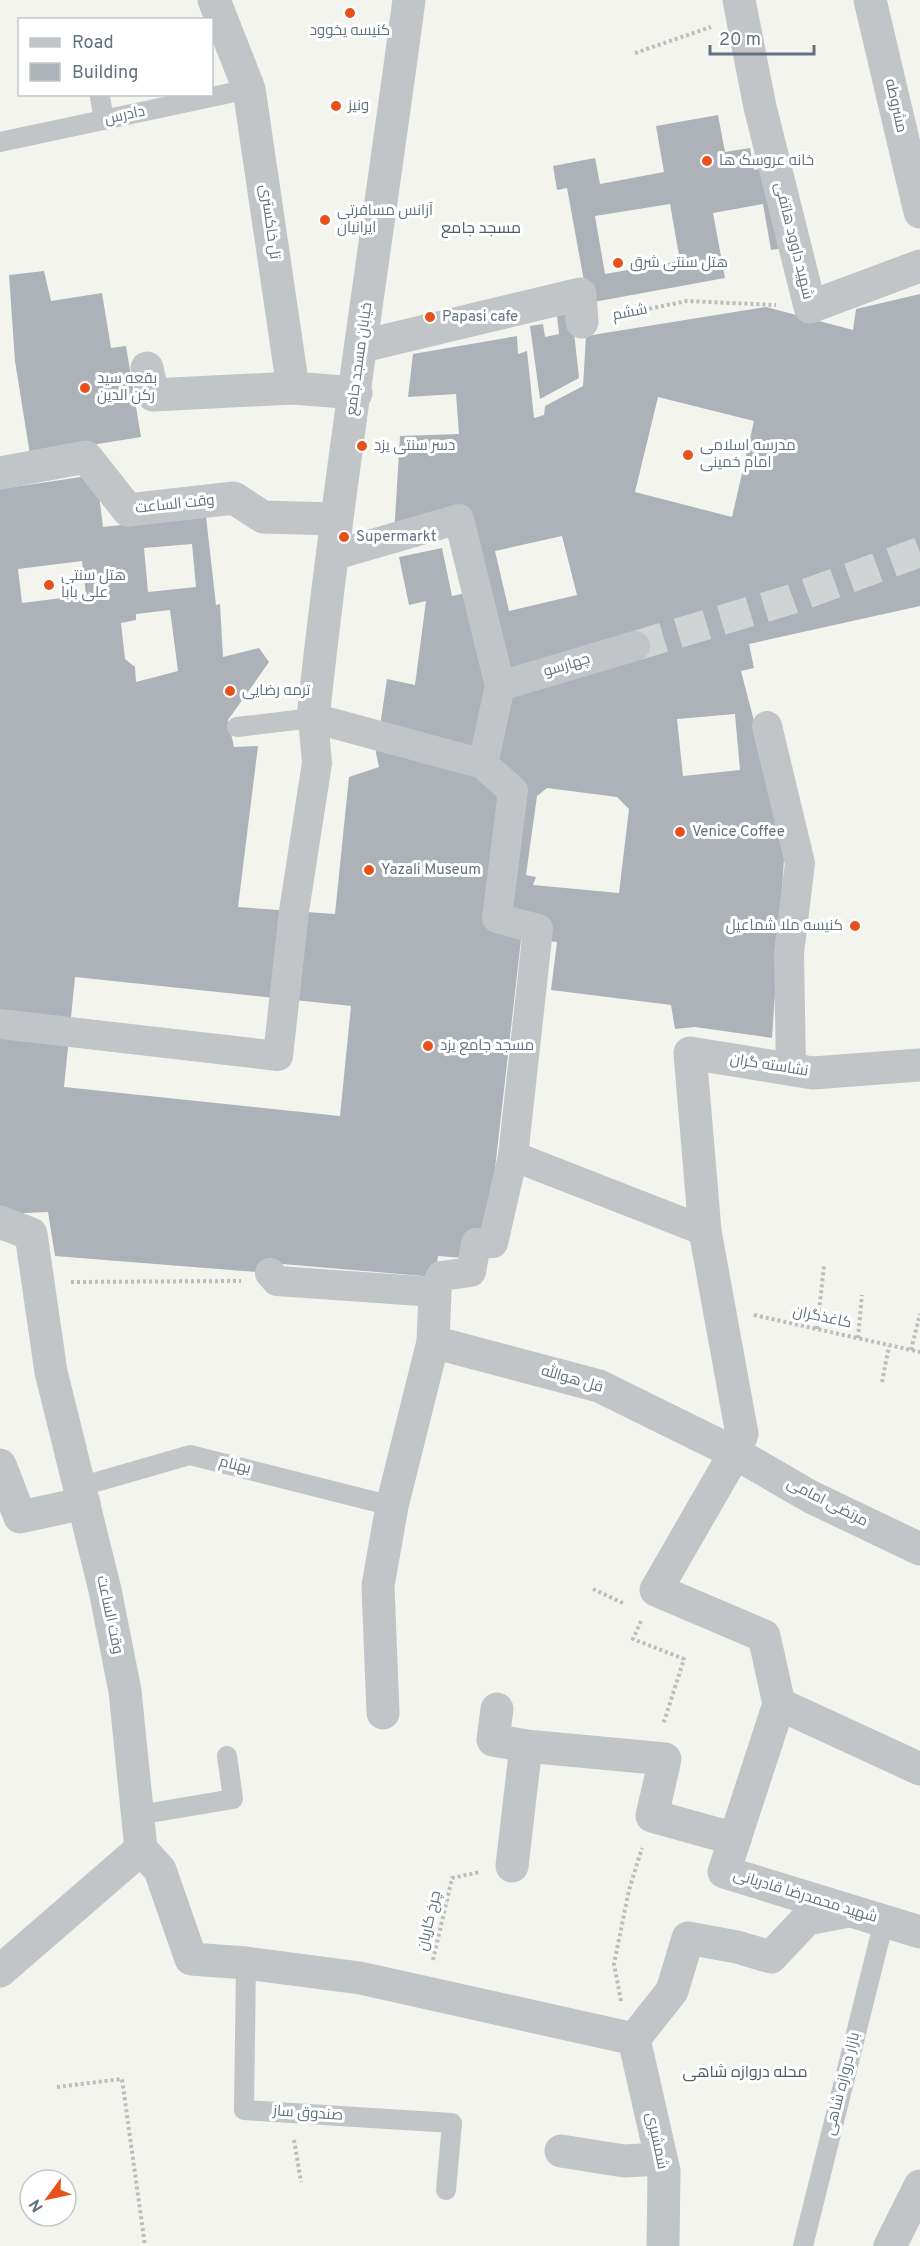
<svg xmlns="http://www.w3.org/2000/svg" width="920" height="2246" font-family="Overpass,Cairo,sans-serif">
<style>
.building{fill:#acb2b8;fill-rule:evenodd}
.lines{fill:none;stroke-linecap:round;stroke-linejoin:round}
.pedestrian-tunnel{stroke:#d0d4d4;stroke-width:30;stroke-dasharray:30 15;stroke-linecap:butt}
.path{stroke:#bbbdbf;stroke-width:4;stroke-dasharray:3 3;stroke-linecap:butt}
.service{stroke:#c1c5c8;stroke-width:20}
.pedestrian{stroke:#c1c5c8;stroke-width:30}
.minor{stroke:#c1c5c8;stroke-width:33}
.tertiary{stroke:#c1c5c8;stroke-width:33}
.poi-dot{fill:#e8511c;stroke:#fff;stroke-width:2}
.labels{text-anchor:middle;dominant-baseline:central;stroke-width:6;stroke-linejoin:round;paint-order:stroke}
.poi-label{font-size:15px;fill:#627281;stroke:#fff;text-anchor:start}
.street-label{font-size:15px;fill:#627281;stroke:#fff}
.neighbourhood-label{font-size:16px;fill:#505c66;stroke:#fff}
</style>
<rect width="100%" height="100%" fill="#f4f4ef"/>
<!-- building -->
<g class="building">
<path d="M718 115 725 152 750 148 754 170 764 168 785 248 771 250 763 204 713 213 725 278 588 303 567 188 557 190 553 166 595 158 600 184 664 172 656 126ZM670 204 680 261 605 274 595 216Z"/>
<path d="M44 271 51 301 102 293 111 348 126 346 141 437 30 455 15 361 9 275Z"/>
<path d="M920 294V606L749 644 754 668 741 671 773 794 784 859 772 1038 695 1027 675 1029 671 1005 551 990 557 942 539 940 522 931 491 1204 484 1237 464 1258 438 1256 435 1277 271 1263 270 1273 55 1256 48 1212 0 1214V489L88 476 98 487 103 527 206 516 216 605 220 604 223 657 259 648 269 662 228 720 234 747 258 746 238 907 335 914 349 777 379 767 376 753 387 679 415 685 426 601 409 605 399 557 442 548 452 596 479 590 459 514 394 536 400 436 459 434 456 394 408 397 413 354 517 336 518 354 527 351 534 418 544 415 545 406 583 386 586 336 766 307 853 330 856 309ZM658 397 754 421 732 517 635 492ZM562 536 577 595 509 611 495 551ZM192 544 196 587 148 592 144 548ZM82 561 86 595 22 603 18 569ZM170 610 178 671 136 682 135 667 125 659 121 623 136 620V614ZM735 714 740 770 683 776 677 719ZM547 788 617 797 629 809 619 893 533 885 536 877 526 875 537 796ZM75 977 351 1006 340 1116 64 1087Z"/>
<path d="M572 313 579 378 540 399 530 326 543 324 545 337 559 334 557 316Z"/>
</g>
<g class="lines">
<!-- pedestrian-tunnel -->
<path class="pedestrian-tunnel" d="M635 646 789 600 920 552"/>
<!-- path -->
<g class="path">
<path d="M635 53 711 27"/>
<path d="M614 316 687 301 776 305"/>
<path d="M71 1282 241 1281"/>
<path d="M754 1315 920 1352"/>
<path d="M817 1329 824 1266"/>
<path d="M858 1338 862 1295"/>
<path d="M911 1350 920 1314"/>
<path d="M882 1382 889 1346"/>
<path d="M593 1589 625 1604"/>
<path d="M641 1621 633 1639 684 1659 663 1725"/>
<path d="M433 1960 452 1878 480 1872"/>
<path d="M621 2001 614 1964 629 1890 642 1848"/>
<path d="M57 2087 122 2079 145 2246"/>
<path d="M294 2140 301 2182"/>
</g>
<!-- service -->
<g class="service">
<path d="M100 97 104 120"/>
<path d="M0 142 249 89"/>
<path d="M237 727 313 718"/>
<path d="M79 1487 190 1455 392 1506"/>
<path d="M138 1815 233 1799 227 1756"/>
<path d="M246 1963 244 2110 452 2123 446 2190"/>
<path d="M803 2246 884 1921"/>
</g>
<!-- pedestrian -->
<g class="pedestrian">
<path d="M331 556 459 519 500 686 483 764"/>
<path d="M500 686 635 646"/>
<path d="M767 726 800 863 789 953 791 1069"/>
<path d="M0 1024 278 1056 294 911 317 763 313 718 483 764 513 791 497 918 538 929 513 1156"/>
<path d="M270 1273 277 1281 435 1292 441 1276 471 1272 476 1243H493L513 1156 705 1231"/>
</g>
<!-- minor -->
<g class="minor">
<path d="M214 0 249 89 293 388 356 393"/>
<path d="M739 0 760 107 810 307 920 266"/>
<path d="M870 0 920 212"/>
<path d="M363 346 580 294 582 322"/>
<path d="M147 368 153 395 293 388"/>
<path d="M0 473 86 457 128 510 234 498 263 517 335 519"/>
<path d="M920 1065 813 1073 690 1053 705 1231 742 1434 735 1453 656 1590 764 1636 779 1704 920 1769"/>
<path d="M0 1222 31 1234 51 1372 105 1590 125 1691 141 1849 0 1971"/>
<path d="M433 1342 599 1386 735 1453 811 1497 920 1549"/>
<path d="M0 1465 20 1517 84 1503"/>
<path d="M779 1704 724 1872 920 1932"/>
<path d="M497 1709 493 1740 526 1746"/>
<path d="M383 1713 378 1586 392 1506 433 1342 435 1292"/>
<path d="M141 1849 160 1870 191 1959 246 1963 360 1978 634 2039"/>
<path d="M512 1866 526 1746 665 1759 652 1816 735 1839"/>
<path d="M634 2039 672 1991 688 1938 737 1947 771 1957 807 1919 848 1911"/>
<path d="M634 2039 664 2171 663 2246"/>
<path d="M561 2151 624 2161 661 2159"/>
<path d="M890 2246 920 2186"/>
</g>
<!-- tertiary -->
<path class="tertiary" d="M313 718C339 478 377 239 409 0"/>
</g>
<!-- markers -->
<g class="poi-dot">
<circle cx="350" cy="13" r="6"/>
<circle cx="336" cy="106" r="6"/>
<circle cx="707" cy="161" r="6"/>
<circle cx="325" cy="220" r="6"/>
<circle cx="618" cy="263" r="6"/>
<circle cx="430" cy="317" r="6"/>
<circle cx="85" cy="388" r="6"/>
<circle cx="362" cy="446" r="6"/>
<circle cx="688" cy="455" r="6"/>
<circle cx="344" cy="537" r="6"/>
<circle cx="49" cy="585" r="6"/>
<circle cx="230" cy="691" r="6"/>
<circle cx="680" cy="832" r="6"/>
<circle cx="369" cy="870" r="6"/>
<circle cx="855" cy="926" r="6"/>
<circle cx="428" cy="1046" r="6"/>
</g>
<g class="labels">
<!-- poi labels -->
<g class="poi-label">
<text x="350" y="31" text-anchor="middle">کنیسه یخوود</text>
<text x="348" y="106">ونیز</text>
<text x="719" y="161">خانه عروسک ها</text>
<text x="337" y="211">آزانس مسافرتی<tspan x="337" dy="17">ایرانیان</tspan></text>
<text x="630" y="263">هتل سنتی شرق</text>
<text x="442" y="317">Papasi cafe</text>
<text x="97" y="379">بقعه سید<tspan x="97" dy="17">رکن الدین</tspan></text>
<text x="374" y="446">دسر سنتی یزد</text>
<text x="700" y="446">مدرسه اسلامی<tspan x="700" dy="17">امام خمینی</tspan></text>
<text x="356" y="537">Supermarkt</text>
<text x="61" y="576">هتل سنتی<tspan x="61" dy="17">علی بابا</tspan></text>
<text x="242" y="691">ترمه رضایی</text>
<text x="692" y="832">Venice Coffee</text>
<text x="381" y="870">Yazali Museum</text>
<text x="843" y="926" text-anchor="end">کنیسه ملا شماعیل</text>
<text x="440" y="1046">مسجد جامع یزد</text>
</g>
<!-- street labels -->
<g class="street-label">
<text transform="translate(895 106) rotate(77)">مشروطه</text>
<text transform="translate(125 116) rotate(-12)">دادرس</text>
<text transform="translate(269 222) rotate(82)">تل خاکستری</text>
<text transform="translate(793 241) rotate(76)">شهید داوود هاتفی</text>
<text transform="translate(630 313) rotate(-11)">ششم</text>
<text transform="translate(360 359) rotate(-82)">خیابان مسجد جامع</text>
<text transform="translate(175 505) rotate(-6)">وقت الساعت</text>
<text transform="translate(567 666) rotate(-17)">چهارسو</text>
<text transform="translate(769 1066) rotate(9)">نشاسته گران</text>
<text transform="translate(822 1318) rotate(12)">کاغذگران</text>
<text transform="translate(572 1380) rotate(16)">قل هوالله</text>
<text transform="translate(235 1466) rotate(14)">بهنام</text>
<text transform="translate(827 1503) rotate(27)">مرتضی امامی</text>
<text transform="translate(109 1615) rotate(78)">وقت الساعت</text>
<text transform="translate(805 1897) rotate(17)">شهید محمدرضا قادریانی</text>
<text transform="translate(430 1921) rotate(-77)">چرخ کاریان</text>
<text transform="translate(843 2084) rotate(-76)">بازار دروازه شاهی</text>
<text transform="translate(308 2114) rotate(4)">صندوق ساز</text>
<text transform="translate(656 2141) rotate(78)">شمشیری</text>
</g>
<!-- neighbourhood labels -->
<g class="neighbourhood-label">
<text x="481" y="229">مسجد جامع</text>
<text x="745" y="2073">محله دروازه شاهی</text>
</g>
</g>
<!-- legend -->
<rect x="18" y="18" width="195" height="78" fill="#ffffff" stroke="#c0c7cd" stroke-width="1.5"/>
<rect x="30" y="38" width="30" height="9" fill="#c1c5c8" stroke="#c0c7cd" stroke-width="1.5"/>
<text x="72" y="48" font-size="18" fill="#627281">Road</text>
<rect x="30" y="63" width="30" height="18" fill="#acb2b8" stroke="#c0c7cd" stroke-width="1.5"/>
<text x="72" y="78" font-size="18" fill="#627281">Building</text>
<!-- north arrow -->
<g transform="translate(48 2198) rotate(237)"><circle r="28" fill="#ffffff" stroke="#c0c7cd" stroke-width="1.5"/>
<path d="M0-4.5L10 22L0 15L-10 22Z" fill="#e8511c"/>
<text y="-9" font-size="16" font-weight="bold" text-anchor="middle" fill="#627281">N</text>
</g>
<!-- scale -->
<path d="M710 45v9h104v-9" fill="none" stroke="#627281" stroke-width="3"/>
<text x="719" y="45" font-size="18" fill="#627281" stroke="#ffffff" stroke-width="4.5" paint-order="stroke">20 m</text>
</svg>
